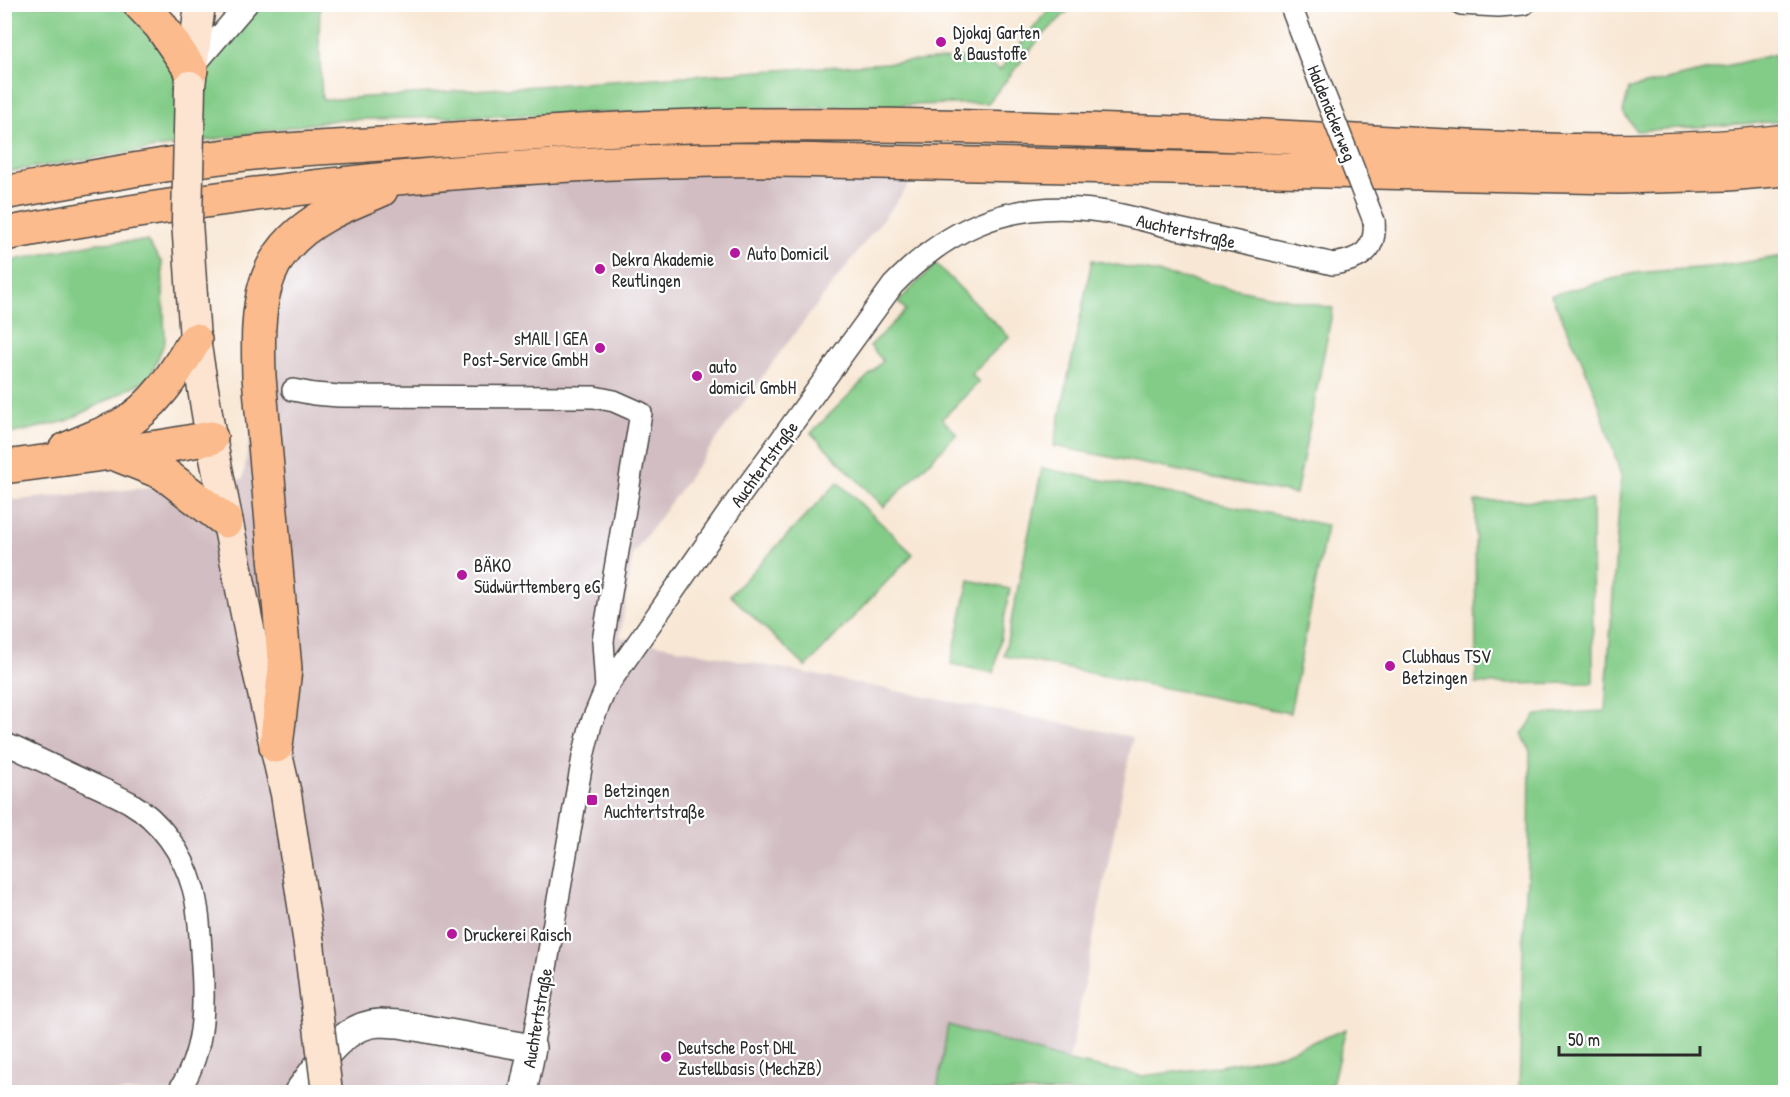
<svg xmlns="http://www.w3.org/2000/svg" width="1790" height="1097" font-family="'Patrick Hand',sans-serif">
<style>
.industrial{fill:#d2bec2}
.green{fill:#83cc88;stroke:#577c5a;stroke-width:1.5}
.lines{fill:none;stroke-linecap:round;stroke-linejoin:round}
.minor-casing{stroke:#4a4744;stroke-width:24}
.tertiary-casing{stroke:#4a4744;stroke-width:30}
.secondary-casing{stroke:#4a4744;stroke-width:33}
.trunk-casing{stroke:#4a4744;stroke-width:36}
.minor{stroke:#fff;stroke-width:21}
.tertiary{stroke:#fff;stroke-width:27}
.secondary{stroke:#fde4d1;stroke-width:30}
.trunk{stroke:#fbbb8d;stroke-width:33}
.minor-bridge-casing{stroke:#4a4744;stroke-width:24;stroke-linecap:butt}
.secondary-bridge-casing{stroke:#4a4744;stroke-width:33;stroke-linecap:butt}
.minor-bridge{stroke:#fff;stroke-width:21}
.secondary-bridge{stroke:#fde4d1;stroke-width:30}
.poi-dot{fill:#b5179e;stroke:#fff;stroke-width:2}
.labels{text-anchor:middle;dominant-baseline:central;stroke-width:4.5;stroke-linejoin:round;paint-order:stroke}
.poi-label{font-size:18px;fill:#2b2b2b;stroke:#fff;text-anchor:start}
.street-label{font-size:18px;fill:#2b2b2b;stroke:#fff}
</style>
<rect width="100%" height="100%" fill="#fff"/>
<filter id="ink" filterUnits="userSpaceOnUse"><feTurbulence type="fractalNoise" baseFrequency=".0167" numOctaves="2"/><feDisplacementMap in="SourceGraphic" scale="12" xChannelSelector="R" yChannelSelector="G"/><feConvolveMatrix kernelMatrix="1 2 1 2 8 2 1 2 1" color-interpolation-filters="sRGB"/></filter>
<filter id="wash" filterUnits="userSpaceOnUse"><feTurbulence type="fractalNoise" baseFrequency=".008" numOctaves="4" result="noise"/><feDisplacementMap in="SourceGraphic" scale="24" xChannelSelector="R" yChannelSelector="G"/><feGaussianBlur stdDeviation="1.35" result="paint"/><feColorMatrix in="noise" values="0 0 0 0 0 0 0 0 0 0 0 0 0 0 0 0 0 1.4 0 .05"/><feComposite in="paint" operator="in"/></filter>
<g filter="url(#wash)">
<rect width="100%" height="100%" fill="#f8e7d4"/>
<!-- industrial -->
<path class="industrial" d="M926 163 782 350 633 554 620 637 1133 737 1069 1061 948 1025 937 1092H5V501L243 479 259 377 272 267 411 177Z"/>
<!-- green -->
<g class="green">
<path d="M5 5H140L191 70 247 5H320L319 38 322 100 977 57 1000 70 1052 5H1074L1040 38 988 103 336 120 5 172Z"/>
<path d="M1785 52V121L1636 131 1623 112 1629 89Z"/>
<path d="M147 241 162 263 165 341 150 378 67 421 5 435V262L98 243Z"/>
<path d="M1785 256V1092H1519L1524 918 1529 854 1530 751 1522 734 1536 715 1605 711 1621 476 1599 404 1580 356 1551 295 1635 273 1721 266Z"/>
<path d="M1092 260 1333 308 1296 494 1054 446Z"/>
<path d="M936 264 1009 337 971 374 979 382 942 419 957 434 884 507 811 433 883 361 870 346 906 310 898 302Z"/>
<path d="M1042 468 1327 525 1290 713 1004 656Z"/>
<path d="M838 482 913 554 806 667 730 595Z"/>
<path d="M1592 500 1593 683 1476 684 1475 501Z"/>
<path d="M969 580 1010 589 994 673 951 664Z"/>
<path d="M948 1025 1069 1061 1142 1076 1214 1067 1282 1054 1346 1029 1330 1092H937Z"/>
</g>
</g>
<g filter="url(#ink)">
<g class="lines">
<defs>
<g id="minor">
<path d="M1290 4 1320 83"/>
<path d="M1461 4 1498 6 1524 4"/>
<path d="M193 67 247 4"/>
<path d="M293 390 314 394 339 396 594 397 614 401 641 413 603 641 606 688"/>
<path d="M4 743C31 755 57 768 83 780 98 787 114 794 129 802 160 820 183 853 193 888 200 913 200 939 202 965 205 1010 204 1054 178 1092"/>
<path d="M532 1048 583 757 591 724 606 688 735 503 893 285C945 231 1003 203 1080 209 1113 211 1146 221 1178 229 1230 240 1281 252 1333 264 1360 260 1377 251 1374 221"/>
</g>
<path id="tertiary" d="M298 1092C318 1066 342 1024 380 1023 386 1023 393 1024 399 1024L532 1048 523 1092"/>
<g id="secondary">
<path d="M190 86 200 4"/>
<path d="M192 296 195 340 211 438 253 649 286 794 309 944"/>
</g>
<g id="trunk">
<path d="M140 4 160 25 191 70"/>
<path d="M4 193C87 178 170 162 253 153 300 148 348 147 396 143 485 137 575 130 665 127 838 121 1012 128 1185 133 1384 138 1587 165 1786 141"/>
<path d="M4 234C238 190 476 164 714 160 768 159 823 161 877 162L1619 177 1727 174 1786 169"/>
<path d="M65 450C84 441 104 434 122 425 156 406 176 371 195 340"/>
<path d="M118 455 163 473 226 521"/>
<path d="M4 467 165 446 211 438"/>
<path d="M276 746 285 669 259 377C257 307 257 253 326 215 344 205 363 198 381 190"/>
</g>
</defs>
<!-- minor casing -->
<use href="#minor" class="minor-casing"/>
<!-- tertiary casing -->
<use href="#tertiary" class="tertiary-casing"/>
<!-- secondary casing -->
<use href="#secondary" class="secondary-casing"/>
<!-- trunk casing -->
<use href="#trunk" class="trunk-casing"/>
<!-- minor -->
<use href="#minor" class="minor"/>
<!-- tertiary -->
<use href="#tertiary" class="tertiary"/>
<!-- secondary -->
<use href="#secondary" class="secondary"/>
<!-- trunk -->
<use href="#trunk" class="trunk"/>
<defs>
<path id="minor-bridge" d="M1320 83 1374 221"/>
<g id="secondary-bridge">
<path d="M190 86 187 221 192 296"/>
<path d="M309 944 327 1092"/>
</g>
</defs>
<!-- minor-bridge casing -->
<use href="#minor-bridge" class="minor-bridge-casing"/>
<!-- secondary-bridge casing -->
<use href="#secondary-bridge" class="secondary-bridge-casing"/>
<!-- minor-bridge -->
<use href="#minor-bridge" class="minor-bridge"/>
<!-- secondary-bridge -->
<use href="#secondary-bridge" class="secondary-bridge"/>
</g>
</g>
<!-- markers -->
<g class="poi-dot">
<circle cx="941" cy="42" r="6"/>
<circle cx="735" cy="253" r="6"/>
<circle cx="600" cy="269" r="6"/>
<circle cx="600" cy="348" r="6"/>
<circle cx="697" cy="376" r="6"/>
<circle cx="462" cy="575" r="6"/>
<circle cx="1390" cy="666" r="6"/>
<rect x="586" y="794" width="12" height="12" rx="3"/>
<circle cx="452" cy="934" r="6"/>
<circle cx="666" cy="1057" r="6"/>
</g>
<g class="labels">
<!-- poi labels -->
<g class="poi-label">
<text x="953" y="32">Djokaj Garten<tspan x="953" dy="21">&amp; Baustoffe</tspan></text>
<text x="747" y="253">Auto Domicil</text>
<text x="612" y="259">Dekra Akademie<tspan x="612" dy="21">Reutlingen</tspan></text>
<text x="588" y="338" text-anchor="end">sMAIL | GEA<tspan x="588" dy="21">Post-Service GmbH</tspan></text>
<text x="709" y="366">auto<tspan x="709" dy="21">domicil GmbH</tspan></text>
<text x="474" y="565">BÄKO<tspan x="474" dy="21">Südwürttemberg eG</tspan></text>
<text x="1402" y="656">Clubhaus TSV<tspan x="1402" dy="21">Betzingen</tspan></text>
<text x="604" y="790">Betzingen<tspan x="604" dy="21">Auchtertstraße</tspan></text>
<text x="464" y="934">Druckerei Raisch</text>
<text x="678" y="1047">Deutsche Post DHL<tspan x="678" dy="21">Zustellbasis (MechZB)</tspan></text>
</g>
<!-- street labels -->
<g class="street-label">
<text transform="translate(1332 113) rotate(68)">Haldenäckerweg</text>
<text transform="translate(1186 231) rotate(13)">Auchtertstraße</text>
<text transform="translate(764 464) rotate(-54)">Auchtertstraße</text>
<text transform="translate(537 1018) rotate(-80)">Auchtertstraße</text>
</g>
</g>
<!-- margin -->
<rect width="1790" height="1097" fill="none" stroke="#fff" stroke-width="24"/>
<!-- scale -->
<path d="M1559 1046v9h141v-9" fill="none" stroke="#2b2b2b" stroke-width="3"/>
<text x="1568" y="1046" font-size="18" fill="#2b2b2b" stroke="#ffffff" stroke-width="4.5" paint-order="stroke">50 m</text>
</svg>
